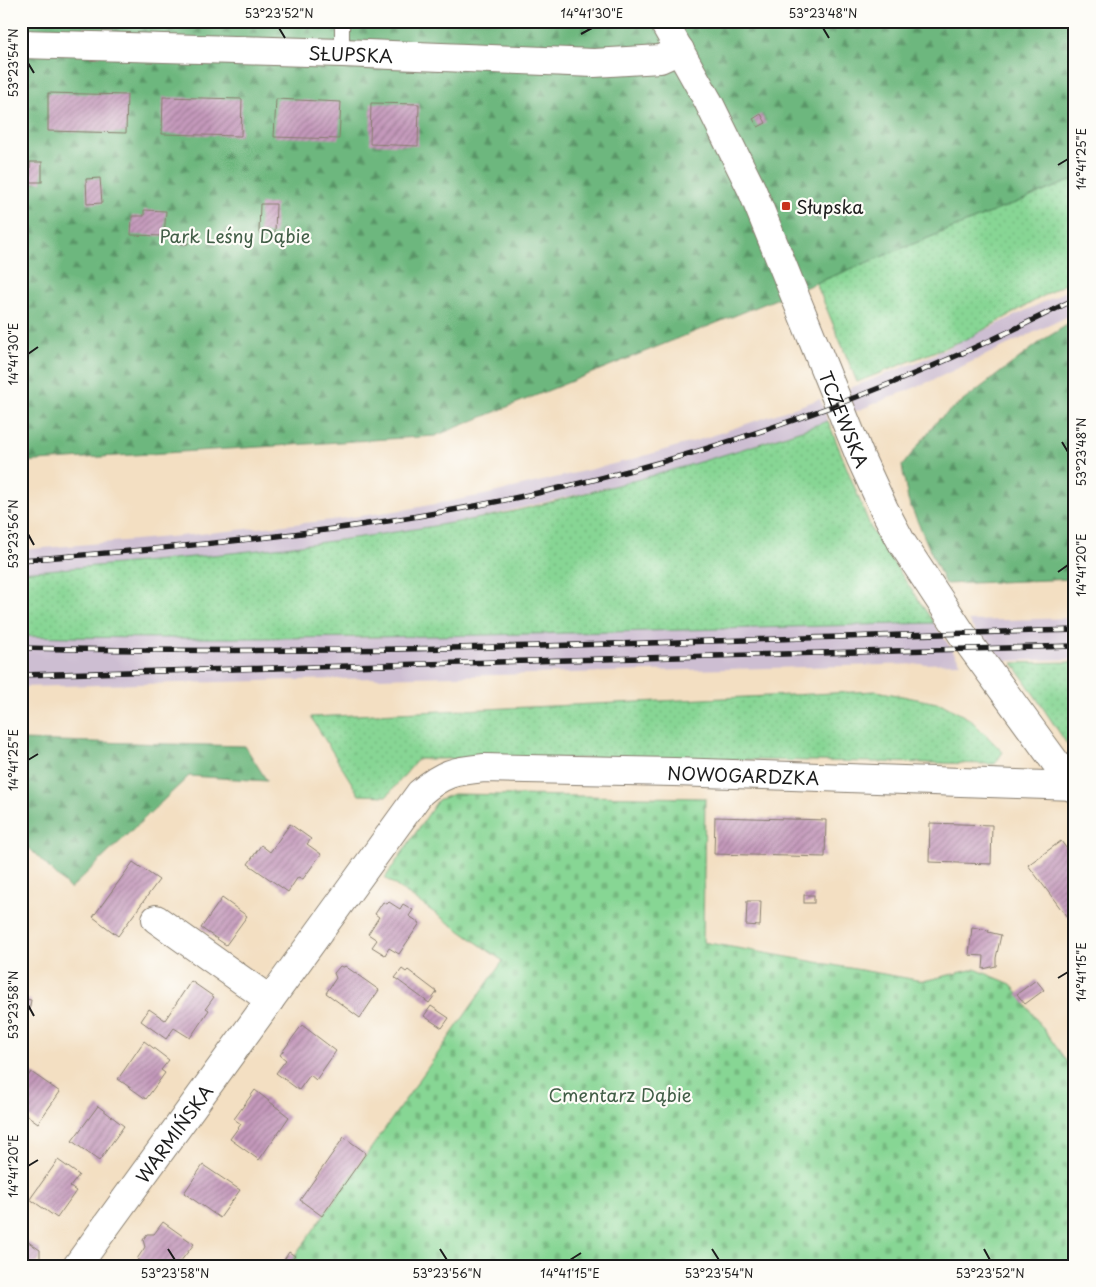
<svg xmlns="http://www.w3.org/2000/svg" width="1096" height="1287" font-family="'Playpen Sans',sans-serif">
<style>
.industrial{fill:#cdbed2}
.grass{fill:url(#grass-dots);stroke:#527958}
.forest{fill:url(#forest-firs);stroke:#446a4d}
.cemetery{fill:url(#cemetery-stones);stroke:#527958}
.building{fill:url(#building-hatch)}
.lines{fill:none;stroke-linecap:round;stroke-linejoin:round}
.service-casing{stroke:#887e6f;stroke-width:16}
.minor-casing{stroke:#887e6f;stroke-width:30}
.tertiary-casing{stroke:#887e6f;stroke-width:30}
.service{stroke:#fff;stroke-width:14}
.minor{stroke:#fff;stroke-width:28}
.tertiary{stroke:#fff;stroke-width:28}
.rail-casing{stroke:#1c1c1c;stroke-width:5.5}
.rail{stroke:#fdfcf7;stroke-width:4;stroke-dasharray:11;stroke-linecap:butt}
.ticks{fill:none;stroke:#1c1c1c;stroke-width:2}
.poi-dot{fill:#c8321e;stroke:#fdfcf7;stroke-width:2}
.labels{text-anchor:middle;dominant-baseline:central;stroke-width:4.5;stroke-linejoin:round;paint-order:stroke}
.street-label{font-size:18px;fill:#1c1c1c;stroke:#fdfcf7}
.poi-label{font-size:18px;fill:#1c1c1c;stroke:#fdfcf7;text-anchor:start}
.park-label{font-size:18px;fill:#415d46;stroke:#fdfcf7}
.neatline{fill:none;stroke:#1c1c1c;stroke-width:2}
.ticks-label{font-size:12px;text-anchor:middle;fill:#1c1c1c}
</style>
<defs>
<pattern id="grass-dots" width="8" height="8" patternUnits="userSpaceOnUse" patternTransform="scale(1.25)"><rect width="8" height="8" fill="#87d694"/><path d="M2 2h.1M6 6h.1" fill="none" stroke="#74b77f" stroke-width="1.8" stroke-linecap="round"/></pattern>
<pattern id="forest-firs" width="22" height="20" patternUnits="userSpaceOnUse" patternTransform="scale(1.25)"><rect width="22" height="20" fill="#6db77e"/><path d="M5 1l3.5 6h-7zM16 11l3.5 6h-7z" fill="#599466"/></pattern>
<pattern id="cemetery-stones" width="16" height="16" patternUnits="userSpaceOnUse" patternTransform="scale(1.25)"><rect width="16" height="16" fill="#87d694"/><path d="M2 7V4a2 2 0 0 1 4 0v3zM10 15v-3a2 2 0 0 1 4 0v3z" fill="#74b77f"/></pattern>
<pattern id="building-hatch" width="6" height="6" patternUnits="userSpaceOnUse" patternTransform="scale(1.25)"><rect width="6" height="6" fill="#c499bb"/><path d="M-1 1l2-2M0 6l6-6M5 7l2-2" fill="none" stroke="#9e7c97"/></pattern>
</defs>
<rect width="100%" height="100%" fill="#fdfcf7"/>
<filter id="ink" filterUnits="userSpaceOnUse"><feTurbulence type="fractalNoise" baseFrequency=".02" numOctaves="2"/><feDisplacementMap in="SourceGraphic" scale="10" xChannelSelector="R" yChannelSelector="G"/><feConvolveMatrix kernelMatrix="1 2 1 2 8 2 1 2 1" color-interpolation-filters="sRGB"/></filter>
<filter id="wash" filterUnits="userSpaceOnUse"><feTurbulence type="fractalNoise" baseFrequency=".0096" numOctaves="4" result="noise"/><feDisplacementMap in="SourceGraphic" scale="20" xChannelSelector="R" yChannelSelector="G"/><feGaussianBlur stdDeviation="1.12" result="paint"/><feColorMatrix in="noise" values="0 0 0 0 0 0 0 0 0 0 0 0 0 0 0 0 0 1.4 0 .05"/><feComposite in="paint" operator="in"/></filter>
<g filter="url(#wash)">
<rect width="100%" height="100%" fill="#f3dfc2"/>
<!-- industrial -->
<g class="industrial">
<path d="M1075 287V313L931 381 854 412 845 390 922 360Z"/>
<path d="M820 399 828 421 708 460 636 480 488 516 410 530 256 551 110 565 21 572V550L180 536 332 520 408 509 484 495 630 460 702 439Z"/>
<path d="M1075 618V659L996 661 968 621Z"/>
<path d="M934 623 961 663 21 687V636L125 638H348Z"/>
</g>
<!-- grass -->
<g class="grass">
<path d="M1075 179V278L969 338 857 382 816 283Z"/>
<path d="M828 421 872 531 934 623C630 631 326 643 21 636V572C177 560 332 545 486 517 524 510 561 499 598 490 676 470 753 447 828 421Z"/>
<path d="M1075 662V756L1013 663Z"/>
<path d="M877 691 942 704 971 720 1003 752 995 764 636 758 418 759 387 796 359 795 311 717Z"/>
</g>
<!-- forest -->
<g class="forest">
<path d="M21 21H1075V179L435 436 21 462Z"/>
<path d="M1075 320V579L945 584 908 500 902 466 938 420 1043 340Z"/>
<path d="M21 740 245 746 267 781 189 776 70 889 28 847 21 831Z"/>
</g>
<!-- cemetery -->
<path class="cemetery" d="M453 794 705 798 703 942 923 981 975 969 1011 984 1075 1073V1266H288L503 961 385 878 438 800Z"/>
<g id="blocks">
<!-- building -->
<g class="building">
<path d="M48 93 127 95 126 133 48 131Z"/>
<path d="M163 97 242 99 241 136 162 134Z"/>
<path d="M276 99 341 102 339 139 274 137Z"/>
<path d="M371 103 419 104 418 146 370 144Z"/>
<path d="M761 114 766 123 758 127 753 119Z"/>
<path d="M21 161H28L27 190H30L28 240 21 239Z"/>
<rect x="30" y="162" width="12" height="20"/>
<path d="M100 178 102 203 87 204 86 179Z"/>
<path d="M260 204H276L275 234 259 233Z"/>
<path d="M144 210 166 211 164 236 131 235 132 216H144Z"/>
<path d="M175 233 189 234 188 244 174 243Z"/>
<path d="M715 817 826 820 825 857 714 854Z"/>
<path d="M930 823 992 825 991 864 929 862Z"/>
<path d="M290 824 311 839 307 844 321 854 303 879 298 877 288 892 248 864 261 845 270 852Z"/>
<path d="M1061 841 1075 860V911L1067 917 1028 865Z"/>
<path d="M133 862 159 880 118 936 93 917Z"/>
<rect x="804" y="895" width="10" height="8"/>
<path d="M222 898 247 916 226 945 201 928Z"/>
<path d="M747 901H761L760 926 746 925Z"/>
<path d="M383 902 387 904 389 902 400 909 403 904 413 910 409 916 420 923 399 954 389 948 385 955 372 947 377 940 368 934 379 917 375 914Z"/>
<path d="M972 927 989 930 988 932 1001 935 996 958V966L983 969 984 956 969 955Z"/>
<path d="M340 966 344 967 345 966 379 990 360 1018 326 993 336 978 334 973Z"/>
<path d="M402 969 406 972 408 970 437 992 429 1003 395 978Z"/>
<path d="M1036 980 1044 990 1025 1004 1017 994Z"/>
<path d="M191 981 214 997 206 1008 209 1010 190 1038 174 1028 166 1039 141 1021 149 1009 165 1020Z"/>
<path d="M21 998 31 1000 29 1011 21 1010Z"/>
<path d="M431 1006 449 1018 442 1028 424 1016Z"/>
<path d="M302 1025 336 1051 316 1080 310 1075 299 1090 276 1073 286 1060 280 1055Z"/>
<path d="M144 1041 169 1060 161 1070 165 1073 146 1099 118 1079Z"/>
<path d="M1075 1057V1072L1068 1062Z"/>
<path d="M31 1072 60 1092 38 1123 21 1111V1086Z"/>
<path d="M255 1090 289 1117 259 1160 230 1139 241 1124 234 1119Z"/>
<path d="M98 1106 124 1126 99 1161 72 1141Z"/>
<path d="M344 1137 366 1153 322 1216 300 1200Z"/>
<path d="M58 1160 79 1175 70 1187 76 1191 57 1218 30 1199Z"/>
<path d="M203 1165 240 1190 220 1218 184 1193Z"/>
<path d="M163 1222 194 1244 177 1266H146L137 1259 145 1247 143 1240 147 1234H154Z"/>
<path d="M21 1237 40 1250V1259L38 1263 30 1264 29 1266H21Z"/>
<path d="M289 1252 295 1256 289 1264 284 1260Z"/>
</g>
</g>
</g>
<g filter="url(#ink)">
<use href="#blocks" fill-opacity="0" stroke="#887e6f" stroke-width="1"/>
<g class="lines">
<defs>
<path id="service" d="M342 53V21"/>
<g id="minor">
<path id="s1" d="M21 44 342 53 594 63 660 59 680 50"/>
<path d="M156 919 270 1000"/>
<path id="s2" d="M77 1266 420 793C443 773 454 771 484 768L674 772 1075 786"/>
</g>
<g id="tertiary">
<path id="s3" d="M663 21 708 101 752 190 861 459 884 509 902 543 962 634 1075 789"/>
</g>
</defs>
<!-- service casing -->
<use href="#service" class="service-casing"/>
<!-- minor casing -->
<use href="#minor" class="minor-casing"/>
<!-- tertiary casing -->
<use href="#tertiary" class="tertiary-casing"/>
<!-- service -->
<use href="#service" class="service"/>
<!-- minor -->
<use href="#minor" class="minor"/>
<!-- tertiary -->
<use href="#tertiary" class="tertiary"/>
<defs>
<g id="rail">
<path d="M21 560C160 549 299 537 436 513 657 475 875 402 1075 299"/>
<path d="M21 648C372 657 724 639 1075 630"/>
<path d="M21 675 1075 646"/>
</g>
</defs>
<!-- rail casing -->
<use href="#rail" class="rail-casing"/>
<!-- rail -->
<use href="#rail" class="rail"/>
</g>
</g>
<!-- ticks -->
<path class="ticks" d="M279 28 285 38M823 28 829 38M581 34 592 28M28 63 34 73M1058 165 1068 159M28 354 38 347M1062 442 1068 452M28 534 34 545M1058 572 1068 565M28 760 38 754M1058 978 1068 972M28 1005 34 1016M28 1166 38 1160M168 1249 175 1260M440 1249 447 1260M712 1249 719 1260M984 1249 990 1260M570 1260 581 1253"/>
<!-- markers -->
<rect class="poi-dot" x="781" y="201" width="10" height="10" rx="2.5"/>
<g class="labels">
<!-- street labels -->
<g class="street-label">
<text stroke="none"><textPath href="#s1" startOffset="330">SŁUPSKA</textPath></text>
<text stroke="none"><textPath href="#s3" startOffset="438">TCZEWSKA</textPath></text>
<text stroke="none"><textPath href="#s2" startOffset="914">NOWOGARDZKA</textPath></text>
<text stroke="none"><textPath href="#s2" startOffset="164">WARMIŃSKA</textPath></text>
</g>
<!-- poi labels -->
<g class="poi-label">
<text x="796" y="206">Słupska</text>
</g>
<!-- park labels -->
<g class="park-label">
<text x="235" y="235">Park Leśny Dąbie</text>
<text x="620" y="1094">Cmentarz Dąbie</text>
</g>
</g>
<!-- margin -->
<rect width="1096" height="1287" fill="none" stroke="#fdfcf7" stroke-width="55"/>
<rect x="28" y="28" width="1040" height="1232" class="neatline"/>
<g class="ticks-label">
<text x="279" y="18">53°23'52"N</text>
<text x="592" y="18">14°41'30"E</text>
<text x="823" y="18">53°23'48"N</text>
<text transform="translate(14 63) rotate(-90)" y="4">53°23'54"N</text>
<text transform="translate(1082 159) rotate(-90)" y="4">14°41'25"E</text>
<text transform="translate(14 354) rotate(-90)" y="4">14°41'30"E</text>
<text transform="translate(1082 452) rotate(-90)" y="4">53°23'48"N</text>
<text transform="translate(14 534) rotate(-90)" y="4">53°23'56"N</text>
<text transform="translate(1082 565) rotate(-90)" y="4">14°41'20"E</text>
<text transform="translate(14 760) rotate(-90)" y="4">14°41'25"E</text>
<text transform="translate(1082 972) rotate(-90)" y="4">14°41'15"E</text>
<text transform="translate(14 1005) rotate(-90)" y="4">53°23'58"N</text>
<text transform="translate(14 1166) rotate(-90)" y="4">14°41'20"E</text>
<text x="175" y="1278">53°23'58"N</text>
<text x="447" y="1278">53°23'56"N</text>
<text x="570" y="1278">14°41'15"E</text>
<text x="719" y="1278">53°23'54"N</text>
<text x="990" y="1278">53°23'52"N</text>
</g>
</svg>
